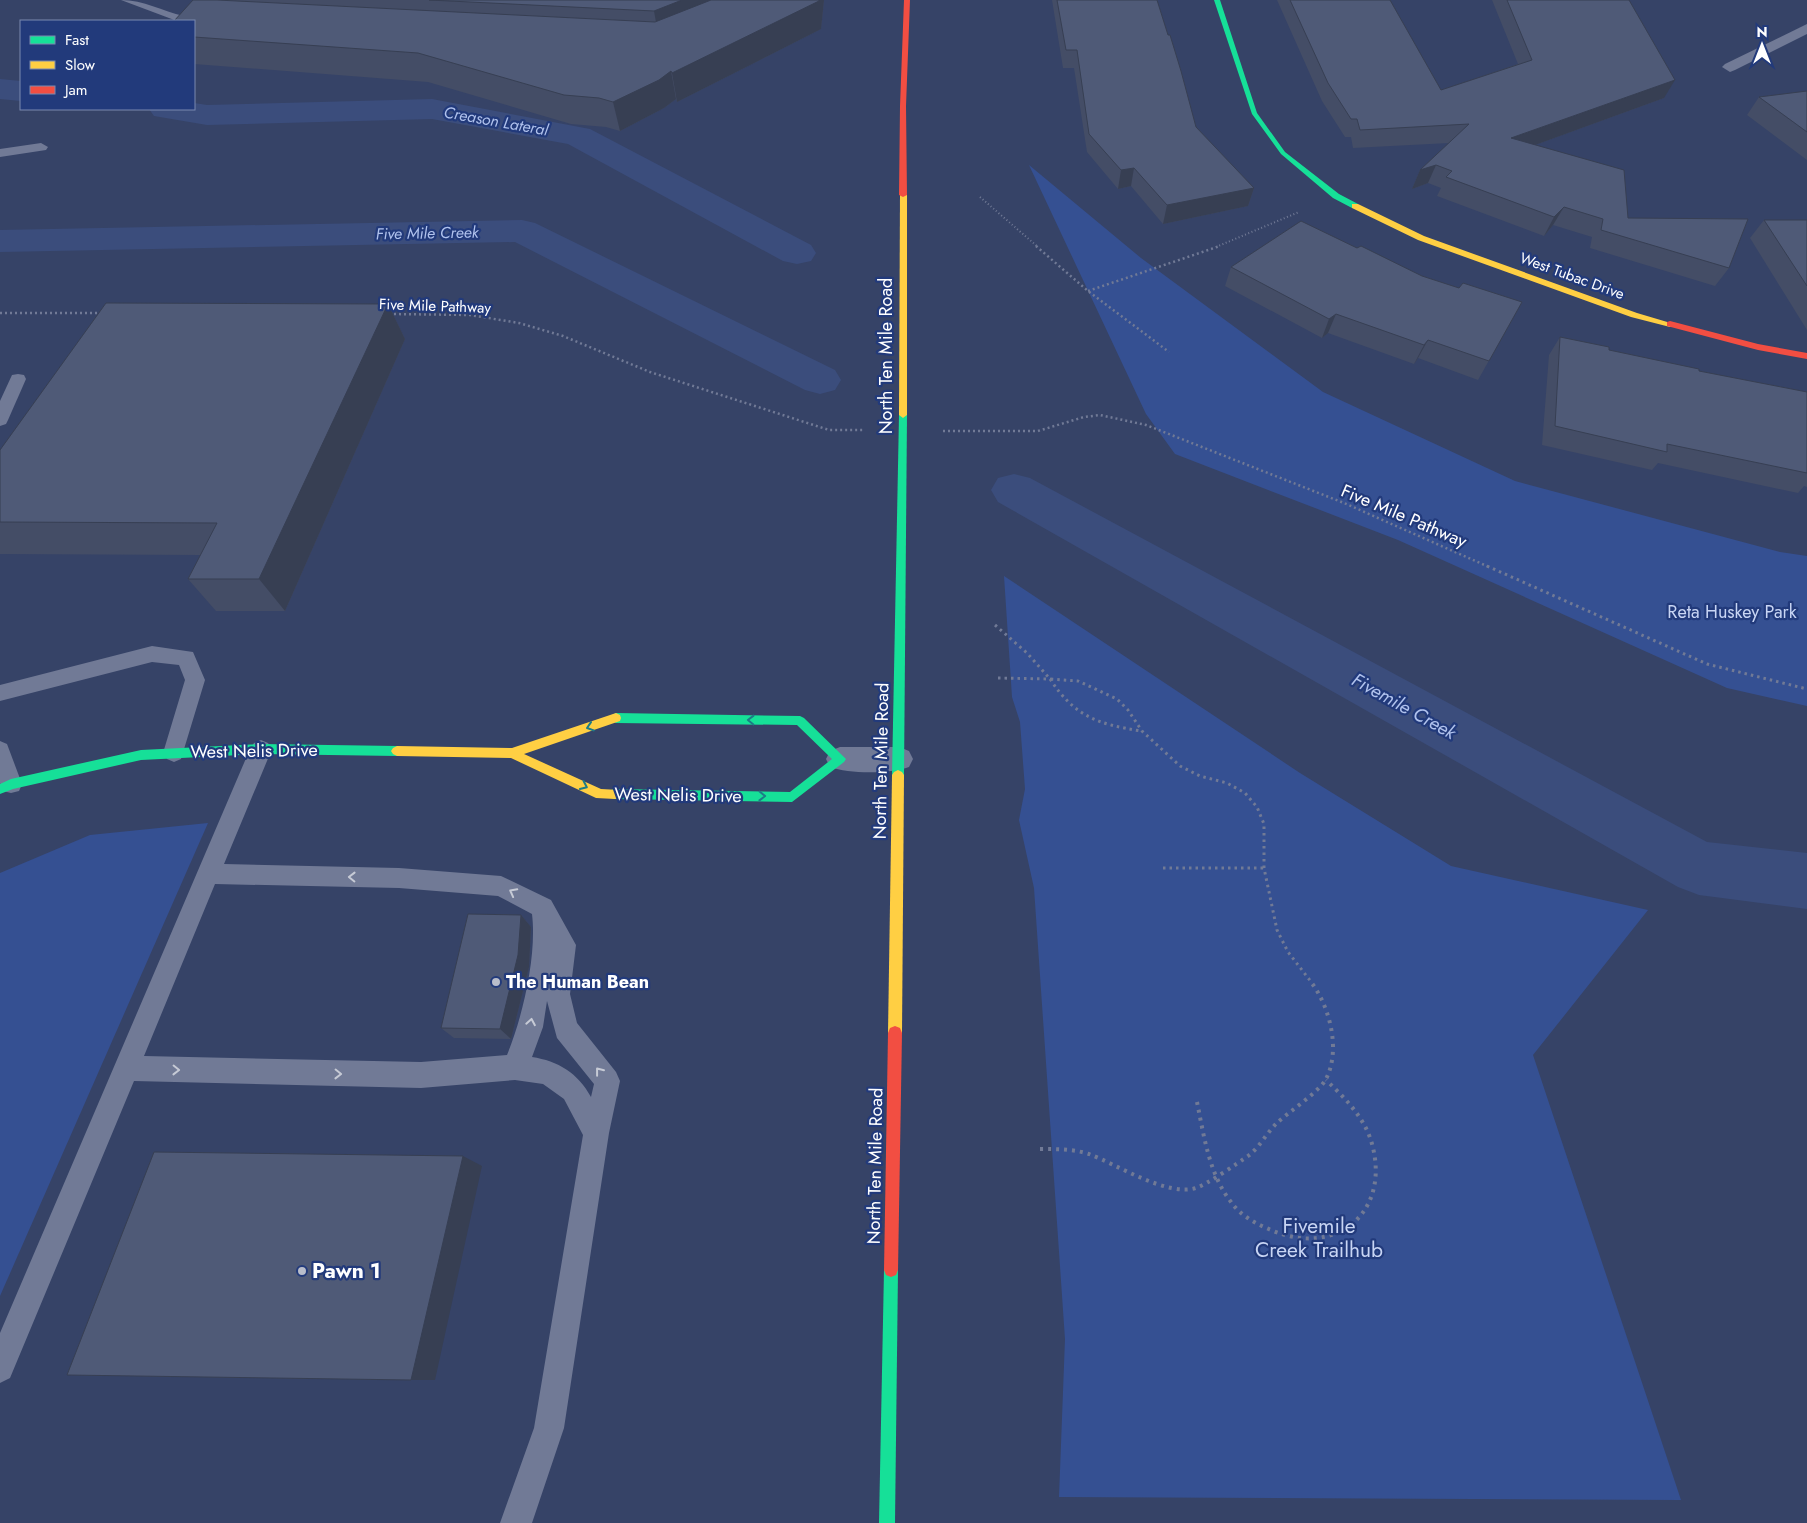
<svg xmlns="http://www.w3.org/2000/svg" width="1807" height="1523" font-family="Jost,sans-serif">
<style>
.green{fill:#355092}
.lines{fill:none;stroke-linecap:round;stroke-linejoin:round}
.canal{fill:#3b4d7c;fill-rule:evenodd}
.path-far3{stroke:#717a96;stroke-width:2;stroke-dasharray:1 2.5;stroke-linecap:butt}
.path-far2{stroke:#717a96;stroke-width:2.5;stroke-dasharray:2 3;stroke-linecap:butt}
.path-far1{stroke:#717a96;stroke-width:3;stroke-dasharray:2.5 4;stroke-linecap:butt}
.path{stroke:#717a96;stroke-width:4;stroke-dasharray:3 5;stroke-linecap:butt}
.lane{fill:#717a96;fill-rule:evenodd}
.street{fill:#717a96;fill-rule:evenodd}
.fast{fill:#16e098;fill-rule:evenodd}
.slow{fill:#ffcf43;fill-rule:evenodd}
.jam{fill:#f24e42;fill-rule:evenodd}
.wall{fill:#444d66}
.shaded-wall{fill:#373f53}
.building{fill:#4f5a77;stroke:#373f53}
.oneway{stroke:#1d7c87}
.oneway2{stroke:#c6cad5}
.poi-dot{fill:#b9bdca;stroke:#223a7b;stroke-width:2}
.labels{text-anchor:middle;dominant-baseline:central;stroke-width:4.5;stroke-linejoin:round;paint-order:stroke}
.far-street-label{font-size:15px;fill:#fff;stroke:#223a7b}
.far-water-label{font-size:16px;font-style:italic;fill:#b0c2ed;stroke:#223a7b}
.street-label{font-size:18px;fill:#fff;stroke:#223a7b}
.park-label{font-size:18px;fill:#c8d5f4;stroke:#223a7b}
.poi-label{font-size:18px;font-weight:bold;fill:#fff;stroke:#223a7b;text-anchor:start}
.water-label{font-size:19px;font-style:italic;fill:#b0c2ed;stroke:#223a7b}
.near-park-label{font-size:21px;fill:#c8d5f4;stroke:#223a7b}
.near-poi-label{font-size:21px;font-weight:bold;fill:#fff;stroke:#223a7b;text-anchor:start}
</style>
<rect width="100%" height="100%" fill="#364367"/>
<!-- green -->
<g class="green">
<path d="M1029 165 1141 258 1323 392 1515 481 1780 552 1807 556V706L1727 688 1398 540 1175 454 1146 414Z"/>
<path d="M1004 576 1300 773 1451 866 1648 910 1533 1055 1681 1500 1059 1497 1065 1339 1034 888 1019 820 1025 789 1020 722 1012 697Z"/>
<path d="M208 823 0 1296V873L90 835Z"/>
</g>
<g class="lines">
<!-- canal -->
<g class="canal">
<path d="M0 79 21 81V101L0 99Z"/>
<path d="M432 99 590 129 811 245 816 253 811 261 797 264 783 261 568 144 432 119 207 125 154 116 149 109H194V103L207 105Z"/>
<path d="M522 220 535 223 835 370 841 380 835 390 820 394 805 390 515 242 0 252V230Z"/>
<path d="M1014 474 1030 478 1707 842 1807 853V909L1699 895 1678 887 998 502 991 490 998 478Z"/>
</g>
<!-- path-far3 -->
<g class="path-far3">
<path d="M980 197 1038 247"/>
<path d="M1216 247 1299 212"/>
</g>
<!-- path-far2 -->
<g class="path-far2">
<path d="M1036 246 1088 291 1169 352"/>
<path d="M1088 291 1220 246"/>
<path d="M0 313H103"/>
<path d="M389 314 470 315 519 323 563 336 650 372 829 430H864"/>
<path d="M943 431H1038L1084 417 1100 415 1146 425 1344 503 1489 567"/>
</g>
<!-- path-far1 -->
<g class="path-far1">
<path d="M1487 566 1707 664 1807 689"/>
<path d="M995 625 1027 653 1050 679 1078 681 1117 699 1128 710 1142 731 1180 766 1200 776 1227 783 1245 793 1257 807 1264 824V868L1277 930 1288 952 1312 983"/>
<path d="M998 678 1050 679C1075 717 1098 724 1141 731"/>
<path d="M1163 868H1264"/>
</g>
<!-- path -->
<g class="path">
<path d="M1197 1102C1204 1136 1209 1174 1231 1202 1240 1215 1256 1224 1271 1230 1335 1258 1391 1213 1372 1144 1365 1118 1345 1098 1326 1080"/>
<path d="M1040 1149C1057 1149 1073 1149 1089 1154 1116 1164 1167 1197 1196 1188 1206 1185 1238 1163 1248 1156 1260 1147 1267 1132 1278 1122 1289 1112 1321 1090 1326 1079 1341 1050 1330 1007 1311 982"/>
</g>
<!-- lane -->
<g class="lane">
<path d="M121 0C144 0 162 11 184 16 192 18 204 15 211 21L205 24H194V21H177Z"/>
<path d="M41 143 48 147 46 150 0 157V149Z"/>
<path d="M18 374 24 375 26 379 8 420 6 424 0 426V401L12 375Z"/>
<path d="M152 646 193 652 205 680 181 759 174 762 167 759 163 753 185 680 179 665 152 662 0 701V685Z"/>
<path d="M261 740 268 743 272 749 224 864 399 868 501 876 551 900 576 945 570 994 577 1023 616 1072 620 1081 609 1133 564 1428 532 1523H500L534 1428 583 1135 564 1099 543 1084 515 1080 421 1088 134 1081 10 1378 0 1383V1333L250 749 254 743ZM215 884 399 888 498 896 532 914C537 955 523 1016 507 1055L421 1062 144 1056ZM547 1001 557 1038 594 1084 591 1097C578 1073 558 1061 532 1057L543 1027Z"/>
<path d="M0 741 7 744 22 784 19 791 11 793 3 791 0 783Z"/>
</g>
<!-- street -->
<g class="street">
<path d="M1807 24V34L1735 70 1730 72 1722 67 1725 64Z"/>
<path d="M840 747H899L909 751 913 759 909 767C890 774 849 774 830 767L826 759 830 751Z"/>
</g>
<!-- fast -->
<g class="fast">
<path d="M1214 0H1220L1257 113 1285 152 1339 194 1358 204V208H1352L1333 198 1281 154 1252 114Z"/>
<path d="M903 412 907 415 904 775 902 778 898 780 894 778 892 775 899 415Z"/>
<path d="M616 713 800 716 804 718 846 759 844 762 792 802 615 799 611 798 609 794 611 790 615 789 790 792 832 759 797 725 616 723 612 721 611 718 612 715Z"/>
<path d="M261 744 397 746 401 748 403 751 401 754 397 756 261 754 141 760 13 789 0 794V784L11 779 141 750Z"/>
<path d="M891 1263 896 1265 898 1270 895 1523H879L884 1270 886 1265Z"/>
</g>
<!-- slow -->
<g class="slow">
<path d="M900 193 907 195V415L903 418 899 415Z"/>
<path d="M1352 204H1358L1424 236 1637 313 1674 324 1670 327 1631 317 1418 240 1352 208Z"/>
<path d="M616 713 620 715 621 718 620 721 524 754 601 789 619 790 621 794 619 798 615 799 596 798 511 758 397 756 393 754 391 751 393 748 397 746 512 748Z"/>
<path d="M898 770 902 772 904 775 902 1033 900 1038 895 1040 890 1038 888 1033 892 775 894 772Z"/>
</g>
<!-- jam -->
<g class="jam">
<path d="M904 0H910L906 106 907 195 903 197 899 195 900 106Z"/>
<path d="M1670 321 1758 344 1807 353V359L1758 350 1667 326V322Z"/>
<path d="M895 1026 900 1028 902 1033 898 1270 896 1275 891 1277 886 1275 884 1270 888 1033 890 1028Z"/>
</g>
</g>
<!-- wall -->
<g class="wall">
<path d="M193 0H824L821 29 677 102 676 99 664 108 620 131 606 127 571 124 428 82 194 64V21Z"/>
<path d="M1052 0H1157L1196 127 1254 188 1248 206 1163 224 1131 186 1118 189 1087 152 1074 68H1063Z"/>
<path d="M1277 0H1390L1441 90 1518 64 1492 0H1629L1664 98 1535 145 1628 218 1729 268 1715 286 1590 248 1592 237 1553 225 1544 236 1437 196 1441 188 1428 183 1412 189 1420 170 1449 143 1353 148 1351 137H1345L1322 101Z"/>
<path d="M1807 91V160L1747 115 1759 97Z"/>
<path d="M1764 220H1807V330L1750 238Z"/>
<path d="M1357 248 1422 276 1459 288 1522 302 1478 380 1418 358 1414 364 1328 333 1322 338 1225 286 1231 267Z"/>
<path d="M388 304 405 339 285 611H216L188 579 201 555 0 554V450Z"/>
<path d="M1560 337 1609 350 1699 371 1807 392V487L1804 486 1798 493 1658 463 1652 470 1542 445 1549 355Z"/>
<path d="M521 915 531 927 529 967 511 1039 454 1038 441 1028Z"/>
</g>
<!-- shaded-wall -->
<g class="shaded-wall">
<path d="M682 0H740L659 39 654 11Z"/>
<path d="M819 0H824L821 29 677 102 672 73Z"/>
<path d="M671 71 676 99 664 108 620 131 613 102Z"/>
<path d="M1675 80 1664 98 1502 157 1511 138Z"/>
<path d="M1436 165 1428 183 1412 189 1420 170Z"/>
<path d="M1134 168 1131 186 1118 189 1121 170Z"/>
<path d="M1254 188 1248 206 1163 224 1167 205Z"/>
<path d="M1564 207 1553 225 1544 236 1554 217Z"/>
<path d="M388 304 405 339 285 611 259 579Z"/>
<path d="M1336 314 1328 333 1322 338 1329 319Z"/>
<path d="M1428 340 1418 358 1414 364 1424 345Z"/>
<path d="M521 915 531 927 529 967 511 1039 500 1029Z"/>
<path d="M463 1156 482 1166 435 1380H411Z"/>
</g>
<!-- building -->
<g class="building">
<path d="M193 0H217L655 22 711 0H819V1L672 73 671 71 659 80 613 102 599 98 564 95 418 53 194 37V21H174Z"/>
<path d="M429 0H682L654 11Z"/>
<path d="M1057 0H1157L1168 35H1170L1181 71 1196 127 1254 188 1167 205 1134 168 1121 170 1089 134 1077 50H1066Z"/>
<path d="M1290 0H1390L1441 90 1532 60 1507 0H1629L1675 80 1511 138 1624 170 1628 218 1748 219 1729 268 1601 230 1603 219 1564 207 1554 217 1446 177 1452 171 1436 165 1420 170 1469 124 1360 130 1357 119H1351L1328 83Z"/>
<path d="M1807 91V132L1759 97Z"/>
<path d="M1764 220H1807V286Z"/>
<path d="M1301 221 1357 248 1361 246 1422 276 1459 288 1463 283 1522 302 1489 361 1428 340 1424 345 1336 314 1329 319 1231 267Z"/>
<path d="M106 303 388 304 259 579H188L217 523 0 522V450Z"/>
<path d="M1560 337 1609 347V350L1699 369V371L1807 392V473L1667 444V452L1555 426Z"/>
<path d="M468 914 521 915 518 955 500 1029 441 1028Z"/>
<path d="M154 1152 463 1156 411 1380 67 1375Z"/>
</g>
<!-- one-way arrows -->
<defs><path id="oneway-chevron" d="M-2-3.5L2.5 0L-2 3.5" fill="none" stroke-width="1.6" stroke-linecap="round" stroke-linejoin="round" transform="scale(1.25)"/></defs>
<g class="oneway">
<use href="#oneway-chevron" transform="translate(751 720) rotate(-179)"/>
<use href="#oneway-chevron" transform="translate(590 727) rotate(162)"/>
<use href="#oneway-chevron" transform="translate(584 786) rotate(25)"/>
<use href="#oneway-chevron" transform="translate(762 796) rotate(1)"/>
</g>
<g class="oneway2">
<use href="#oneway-chevron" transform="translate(352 877) rotate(-179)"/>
<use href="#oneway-chevron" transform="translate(513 892) rotate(-152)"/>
<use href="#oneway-chevron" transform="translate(531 1022) rotate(-80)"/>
<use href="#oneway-chevron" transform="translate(176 1070) rotate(1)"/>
<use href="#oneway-chevron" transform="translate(599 1071) rotate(-128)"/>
<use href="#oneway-chevron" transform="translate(338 1074) rotate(1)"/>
</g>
<!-- markers -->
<g class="poi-dot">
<circle cx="496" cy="982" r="5"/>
<circle cx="302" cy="1271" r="5"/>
</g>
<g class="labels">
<!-- far-street labels -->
<g class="far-street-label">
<text transform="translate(1572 276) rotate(20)">West Tubac Drive</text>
<text transform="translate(435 306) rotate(2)">Five Mile Pathway</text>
</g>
<!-- far-water labels -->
<g class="far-water-label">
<text transform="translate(496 121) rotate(10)">Creason Lateral</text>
<text transform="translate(427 233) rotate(-1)">Five Mile Creek</text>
</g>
<!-- street labels -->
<g class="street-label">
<text transform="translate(886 356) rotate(-90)">North Ten Mile Road</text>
<text transform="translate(1404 516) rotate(23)">Five Mile Pathway</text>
<text transform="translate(254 751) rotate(-1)">West Nelis Drive</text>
<text transform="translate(881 761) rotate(-89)">North Ten Mile Road</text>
<text transform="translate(678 795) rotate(1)">West Nelis Drive</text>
<text transform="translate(875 1166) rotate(-89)">North Ten Mile Road</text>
</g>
<!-- park labels -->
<g class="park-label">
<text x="1732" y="612">Reta Huskey Park</text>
</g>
<!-- poi labels -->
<g class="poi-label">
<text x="506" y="982">The Human Bean</text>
</g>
<!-- water labels -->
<g class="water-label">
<text transform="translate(1404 706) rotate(29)">Fivemile Creek</text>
</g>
<!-- near-park labels -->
<g class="near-park-label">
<text x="1319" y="1226">Fivemile<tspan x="1319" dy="24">Creek Trailhub</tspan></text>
</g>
<!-- near-poi labels -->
<g class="near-poi-label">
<text x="312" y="1271">Pawn 1</text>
</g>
</g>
<!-- legend -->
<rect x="20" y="20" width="175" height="90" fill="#223a7b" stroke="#7a89b0"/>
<rect x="30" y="36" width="25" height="8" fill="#16e098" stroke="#7a89b0"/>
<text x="65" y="45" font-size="15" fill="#ffffff">Fast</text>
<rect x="30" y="61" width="25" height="8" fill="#ffcf43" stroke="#7a89b0"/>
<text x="65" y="70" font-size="15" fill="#ffffff">Slow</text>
<rect x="30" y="86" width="25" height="8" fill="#f24e42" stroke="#7a89b0"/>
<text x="65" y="95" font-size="15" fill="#ffffff">Jam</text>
<!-- north arrow -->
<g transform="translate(1762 45)" stroke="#223a7b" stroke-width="4" paint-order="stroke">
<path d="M0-4L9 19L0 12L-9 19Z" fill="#ffffff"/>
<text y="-8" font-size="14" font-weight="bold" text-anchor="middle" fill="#ffffff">N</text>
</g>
</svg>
